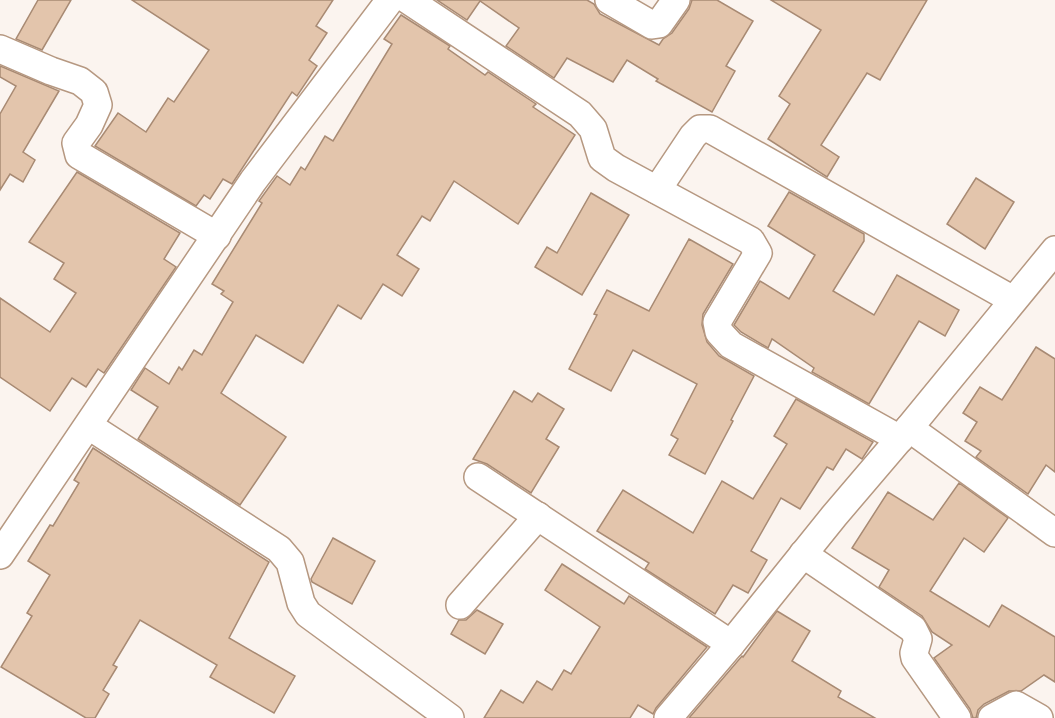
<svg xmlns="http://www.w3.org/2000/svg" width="1055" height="718" font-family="'Alegreya Sans',sans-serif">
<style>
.building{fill:#e3c5ac;stroke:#a88a73;stroke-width:1.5}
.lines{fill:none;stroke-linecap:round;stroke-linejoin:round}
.street-casing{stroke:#b69881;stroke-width:30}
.street{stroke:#fff;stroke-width:27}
</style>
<rect width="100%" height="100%" fill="#fbf4ef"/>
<!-- building -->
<g class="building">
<path d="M38 0H71L42 50 16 39Z"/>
<path d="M132 0H333L316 26 327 33 309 60 317 66 297 96 292 92 232 184 223 179 210 199 204 195 196 206 95 146 118 113 146 132 168 98 174 102 209 50Z"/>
<path d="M437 0H587L594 4 600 14 659 45 663 39 672 33 689 9 692 0H717L753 21 726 66 735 71 712 112 656 81 658 79 627 60 613 82 567 58 554 78 506 46 519 28 480 1 467 20Z"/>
<path d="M771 0H927L880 80 867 73 821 145 839 157 827 177 768 139 790 104 779 96 821 30Z"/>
<path d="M401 15 450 46 448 49 485 75 488 72 536 104 533 107 575 135 518 224 454 181 430 221 422 216 397 255 419 269 402 296 383 284 361 319 338 305 303 363 256 335 221 393 286 437 240 505 138 439 158 407 131 390 145 368 169 384 179 367 182 370 194 350 202 355 233 302 221 294 224 291 212 284 262 203 259 201 277 176 290 185 301 167 305 170 325 136 333 141 392 44 384 39Z"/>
<path d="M0 66 59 91 23 152 35 160 23 182 10 174 0 190V114L16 86 0 77Z"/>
<path d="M77 172 180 233 164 259 176 267 104 373 98 369 86 387 72 378 50 411 0 377V298L50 332 76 293 54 279 64 263 29 242Z"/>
<path d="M976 178 1014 202 985 249 947 224Z"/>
<path d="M789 192 864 234V241L833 291 874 315 897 275 959 310 945 336 919 321 869 404 812 372 814 368 772 339 768 348 741 332 734 325 760 281 789 299 815 255 768 226Z"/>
<path d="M591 193 629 215 582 295 535 267 547 247 557 253Z"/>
<path d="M689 239 733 264 703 314 702 325 707 342 719 356 754 376 731 420 733 421 705 474 669 455 678 439 671 435 697 384 633 350 611 391 569 369 597 315 594 314 607 290 649 311Z"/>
<path d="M1036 347 1055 359V472L1046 465 1028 494 976 457 981 451 965 441 977 422 963 413 980 387 1002 400Z"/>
<path d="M514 391 532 402 538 393 564 409 546 439 559 447 531 493 487 464 473 459Z"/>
<path d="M796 399 873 442 862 459 846 449 833 470 827 467 800 509 781 498 751 551 767 560 748 593 733 585 715 614 645 569 649 563 597 531 623 490 693 533 722 481 753 499 787 444 774 436Z"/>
<path d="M93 448 269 562 229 638 295 676 274 713 210 677 217 665 140 620 113 665 117 667 103 690 109 694 95 718H86L1 667 32 616 27 613 50 575 28 561 50 525 53 526 79 483 74 480Z"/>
<path d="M959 483 1008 518 984 552 964 538 930 591 989 627 1002 605 1055 637V682L1044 675 1021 691H1009L984 704 978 710 976 718H973L970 709 934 658 952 645 932 632 922 616 879 587 889 570 852 548 888 492 933 520Z"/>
<path d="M333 538 375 561 352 604 312 582 311 579Z"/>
<path d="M562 564 624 604 629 596 707 647 656 708 653 714 638 705 630 718H484L501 690 523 703 537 681 552 690 564 670 571 674 600 627 545 590Z"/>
<path d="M477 610 503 624 485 654 451 634 459 620H466Z"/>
<path d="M777 611 810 631 792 661 841 691 838 697 875 718H689L742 656 743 657Z"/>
</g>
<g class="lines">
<defs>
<g id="street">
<path d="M408 0 580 114 593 129 602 158 616 168 751 241 758 253 717 322 719 332 731 345 900 439"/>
<path d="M609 0 652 25 659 24 676 0"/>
<path d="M0 49 51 71 80 81 94 92 98 105 89 125 76 143 79 155 217 236"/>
<path d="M657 190 693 136 700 129H710L1013 300"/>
<path d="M89 426 279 549 290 562 301 603 308 614 450 718"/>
<path d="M909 428 1055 533"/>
<path d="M478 477 731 644"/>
<path d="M803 554 913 629 918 639 914 653 915 658 957 718"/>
<path d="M0 555 253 181 390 0"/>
<path d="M460 605 538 516"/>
<path d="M668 718 731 644 834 516 909 428 1055 250"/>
<path d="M992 718 1016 705 1039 718"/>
</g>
</defs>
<!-- street casing -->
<use href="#street" class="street-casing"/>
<!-- street -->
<use href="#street" class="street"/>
</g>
</svg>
